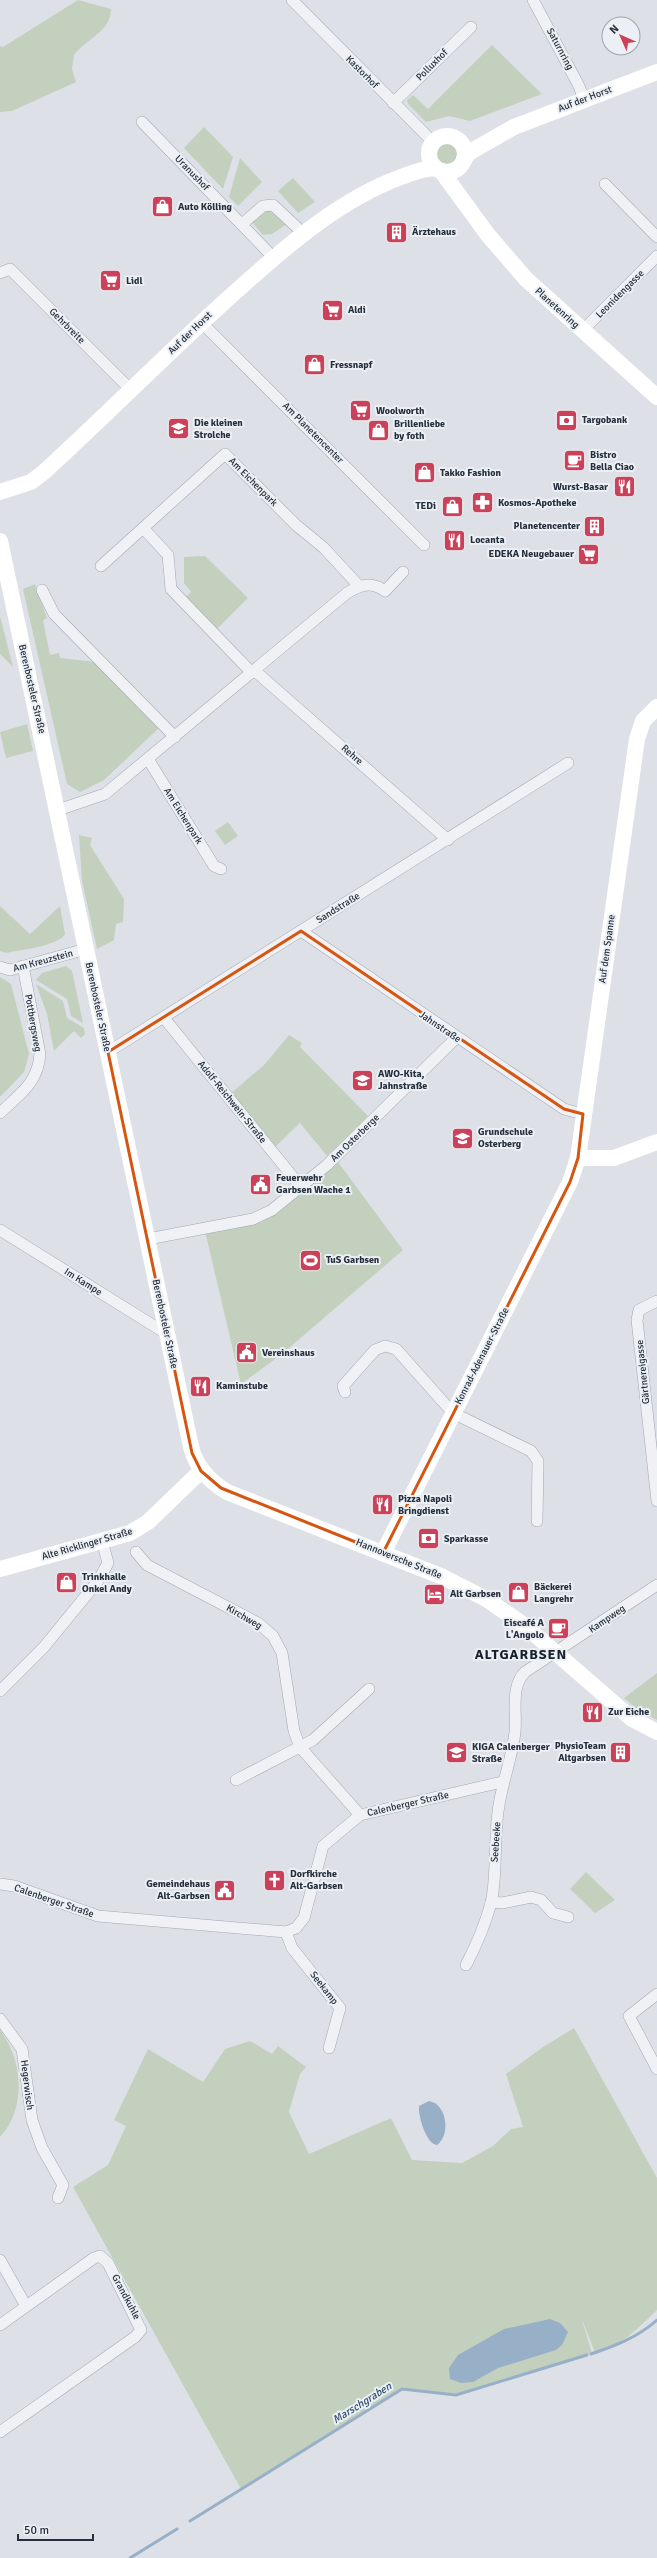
<svg xmlns="http://www.w3.org/2000/svg" width="657" height="2558" font-family="Signika,sans-serif">
<style>
.green{fill:#c3d0be}
.water{fill:#97b0c7}
.lines{fill:none;stroke-linecap:round;stroke-linejoin:round}
.stream{stroke:#97b0c7;stroke-width:3}
.street-casing{stroke:#a2a8b1;stroke-width:12}
.street{stroke:#eff1f5;stroke-width:11}
.secondary{stroke:#fff;stroke-width:16}
.marked{fill:none;stroke:#d55511;stroke-width:3;stroke-linejoin:round}
.labels{text-anchor:middle;dominant-baseline:central;stroke-width:4;stroke-linejoin:round;paint-order:stroke}
.street-label{font-size:10px;fill:#262f3d;stroke:#ecf0f4}
.poi-label{font-size:10px;font-weight:bold;fill:#262f3d;stroke:#ecf0f4;text-anchor:start}
.water-label{font-size:11px;font-style:italic;fill:#314f70;stroke:#ecf0f4}
.district-label{font-size:14px;font-weight:bold;letter-spacing:1px;fill:#19202d;stroke:#ecf0f4}
</style>
<rect width="100%" height="100%" fill="#dde1e7"/>
<!-- green -->
<g class="green">
<path d="M78 0 111 9C111 32 87 38 74 55L72 69 76 82 12 111 0 112V46L3 47Z"/>
<path d="M492 45 542 94 470 121 449 116 426 122 408 104 407 100 413 95 428 109Z"/>
<path d="M204 127 233 157 223 189 184 148Z"/>
<circle cx="447" cy="153" r="11"/>
<path d="M240 158 262 182 238 206 229 197Z"/>
<path d="M293 178 315 202 298 213 278 191Z"/>
<path d="M268 210 287 224 272 234 263 235 251 221 263 211Z"/>
<path d="M205 556 248 598 217 629 186 597 191 592 184 583V557Z"/>
<path d="M35 584 47 618 43 620 50 655 59 653 60 658 96 662 160 727 104 780 80 792 67 784 23 589Z"/>
<path d="M0 616 13 667 0 654Z"/>
<path d="M27 724 33 751 6 758 0 732Z"/>
<path d="M228 822 238 836 225 845 215 831Z"/>
<path d="M79 835 92 838 90 845 124 899 123 922 116 924 114 940 97 949 82 881Z"/>
<path d="M0 906 30 934 60 906 65 934C59 946 19 950 6 953L0 951Z"/>
<path d="M66 966 72 971 83 1023 71 1016 67 999 36 980 42 973Z"/>
<path d="M0 977 11 984 29 1054 24 1072 0 1097Z"/>
<path d="M36 984 63 1001 67 1018 84 1028 85 1034 81 1038 74 1031 54 1051 47 1014Z"/>
<path d="M289 1035 302 1043 300 1047 368 1116 327 1156 300 1123 273 1149 230 1094 264 1065Z"/>
<path d="M338 1162 403 1250 282 1354 241 1384 205 1231 262 1222Z"/>
<path d="M657 1673V1720L637 1709 624 1698Z"/>
<path d="M586 1872 615 1900 595 1913 570 1889Z"/>
<path d="M574 2028 657 2178V2310C638 2328 622 2346 595 2353L581 2317 592 2353 456 2395 402 2389 241 2489 73 2187 108 2165 126 2126 114 2120 148 2049 203 2082 225 2049 250 2041 272 2054 278 2046 306 2067 300 2074 289 2112 309 2154 391 2118 412 2160 462 2163 493 2146 511 2129 523 2127 506 2074 543 2047Z"/>
<path d="M0 2030C23 2061 27 2107 0 2137Z"/>
</g>
<!-- water -->
<g class="water">
<path d="M429 2101C447 2104 451 2135 437 2145 426 2144 418 2116 419 2106Z"/>
<path d="M550 2319 560 2323 568 2332 562 2345 556 2350 498 2368 473 2382 461 2383 450 2379 449 2368 458 2355 504 2329Z"/>
</g>
<g class="lines">
<!-- stream -->
<g class="stream">
<path d="M591 2354C615 2346 638 2337 657 2320"/>
<path d="M190 2521 402 2389 456 2395 587 2355"/>
<path d="M130 2558 177 2529"/>
</g>
<defs>
<g id="street">
<path d="M292 0 433 142"/>
<path d="M533 0 579 86 584 100"/>
<path d="M393 103 471 27"/>
<path d="M142 122 274 258"/>
<path d="M605 184 657 237"/>
<path d="M242 224 263 206 273 205 304 234"/>
<path d="M0 273 10 269 131 390"/>
<path d="M202 323 424 545"/>
<path d="M582 331 657 256"/>
<path d="M101 566 143 528"/>
<path d="M42 590 54 614 175 737"/>
<path d="M255 671 448 840"/>
<path d="M252 673 171 589 168 555 143 528 225 454 296 525 324 548 359 586"/>
<path d="M148 759 214 866 221 869"/>
<path d="M58 810 105 794 347 593C360 585 371 581 385 591L403 572"/>
<path d="M301 931 564 1109 583 1114"/>
<path d="M0 967 10 970 86 949"/>
<path d="M164 1018 301 1187"/>
<path d="M108 1052 568 763"/>
<path d="M0 1113C20 1094 38 1083 40 1054L23 966"/>
<path d="M0 1230 167 1334"/>
<path d="M148 1239 253 1219 272 1210 327 1165 456 1038"/>
<path d="M657 1301 639 1310 637 1320 657 1501"/>
<path d="M345 1392 343 1386 375 1350 385 1346 396 1349 453 1413 531 1451 538 1461 537 1521"/>
<path d="M136 1552 147 1565 258 1623 273 1636 282 1653 294 1731 300 1747 360 1815"/>
<path d="M0 1691 44 1647 98 1581 108 1563 102 1541"/>
<path d="M236 1780 313 1740 369 1689"/>
<path d="M0 1884 14 1886 98 1916 286 1932 296 1928 304 1918 323 1846 360 1815 502 1782"/>
<path d="M491 1902 502 1903 531 1897 541 1900 553 1913 568 1917"/>
<path d="M286 1932 292 1948 340 2008 329 2048"/>
<path d="M466 1965C476 1946 485 1925 491 1903 497 1879 494 1839 498 1812 501 1785 512 1759 515 1732 517 1712 510 1687 525 1672L657 1585"/>
<path d="M657 1994 629 2016 657 2069"/>
<path d="M0 2019 22 2049 32 2120 42 2148 63 2185 58 2198"/>
<path d="M0 2260 26 2306"/>
<path d="M0 2325 94 2258 100 2256 108 2263 141 2330 135 2337 0 2432"/>
</g>
</defs>
<!-- street casing -->
<use href="#street" class="street-casing"/>
<!-- street -->
<use href="#street" class="street"/>
<!-- secondary -->
<g class="secondary">
<circle cx="447" cy="154" r="18"/>
<path d="M464 159 470 152 514 127 657 72"/>
<path d="M442 172 488 235 526 279 657 397"/>
<path d="M0 492 31 482 44 472C111 411 174 346 242 286 289 244 341 199 401 177 412 173 424 168 436 168"/>
<path d="M0 541 191 1447C196 1467 209 1481 227 1492L443 1577 486 1599 524 1625 632 1719 657 1732"/>
<path d="M578 1158H614L657 1142"/>
<path d="M383 1553 570 1182 578 1158 637 739 643 721 657 707"/>
<path d="M0 1569 130 1533 148 1522 201 1471"/>
</g>
</g>
<!-- marked area -->
<path class="marked" d="M301 931 564 1109 583 1114 578 1158 570 1182 383 1553 221 1488 201 1471 192 1453 108 1052Z"/>
<!-- icons -->
<defs>
<symbol id="shop-square" viewBox="-11 -11 22 22"><rect x="-9" y="-9" width="18" height="18" rx="4" fill="#cc415a" stroke="#ecf0f4"/><path d="M-5-2.5h2.3a2.7 3.5 0 0 1 5.4 0H5L5.5 6h-11ZM-1.5-2.5h3a1.5 2.3 0 0 0-3 0Z" fill="#fff"/></symbol>
<symbol id="building-square" viewBox="-11 -11 22 22"><rect x="-9" y="-9" width="18" height="18" rx="4" fill="#cc415a" stroke="#ecf0f4"/><path d="M-4-6H4V6H1V3H-1V6H-4ZM-2.5-4.3h1.7v1.8h-1.7ZM.8-4.3h1.7v1.8H.8ZM-2.5-1h1.7V.8h-1.7ZM.8-1h1.7V.8H.8Z" fill="#fff"/></symbol>
<symbol id="supermarket-square" viewBox="-11 -11 22 22"><rect x="-9" y="-9" width="18" height="18" rx="4" fill="#cc415a" stroke="#ecf0f4"/><path d="M-6-5.5h2.5l.6 2H6L4.5 2H-2.5L-4.4-4H-6ZM-1.5 3.2a1.3 1.3 0 1 0 .1 0ZM3 3.2a1.3 1.3 0 1 0 .1 0Z" fill="#fff"/></symbol>
<symbol id="bank-square" viewBox="-11 -11 22 22"><rect x="-9" y="-9" width="18" height="18" rx="4" fill="#cc415a" stroke="#ecf0f4"/><path d="M-6-4H6V4H-6ZM0-2.3a2.3 2.3 0 1 0 0 4.6a2.3 2.3 0 1 0 0-4.6Z" fill="#fff"/></symbol>
<symbol id="school-square" viewBox="-11 -11 22 22"><rect x="-9" y="-9" width="18" height="18" rx="4" fill="#cc415a" stroke="#ecf0f4"/><path d="M0-5L7-2L0 1L-7-2ZM-4 1L0 2.5L4 1V4Q0 6-4 4Z" fill="#fff"/></symbol>
<symbol id="cafe-square" viewBox="-11 -11 22 22"><rect x="-9" y="-9" width="18" height="18" rx="4" fill="#cc415a" stroke="#ecf0f4"/><path d="M-5.5-4.5H6V0H3Q3 3.5 0 3.5H-2.5Q-5.5 3.5-5.5 0ZM3-3.2v2h1.7v-2ZM-6 4.5H4V6H-6Z" fill="#fff"/></symbol>
<symbol id="restaurant-square" viewBox="-11 -11 22 22"><rect x="-9" y="-9" width="18" height="18" rx="4" fill="#cc415a" stroke="#ecf0f4"/><path d="M-5-6h1v4h1v-4h1v4h1v-4h1v5L-1.5 .5V6h-2V.5L-5-1ZM5-6V6H3V1.5H1.5Q1.5-4 5-6Z" fill="#fff"/></symbol>
<symbol id="pharmacy-square" viewBox="-11 -11 22 22"><rect x="-9" y="-9" width="18" height="18" rx="4" fill="#cc415a" stroke="#ecf0f4"/><path d="M-2-6h4v4h4v4h-4v4h-4v-4h-4v-4h4Z" fill="#fff"/></symbol>
<symbol id="civic-square" viewBox="-11 -11 22 22"><rect x="-9" y="-9" width="18" height="18" rx="4" fill="#cc415a" stroke="#ecf0f4"/><path d="M-.6-6.5H3V-4.5H.6V-3L4-1V1h2V6H-6V1h2V-1L-.6-3ZM-1.2 2.5V6h2.4V2.5Z" fill="#fff"/></symbol>
<symbol id="stadium-square" viewBox="-11 -11 22 22"><rect x="-9" y="-9" width="18" height="18" rx="4" fill="#cc415a" stroke="#ecf0f4"/><path d="M0-5a6.5 5 0 1 0 0 10a6.5 5 0 1 0 0-10ZM-3.5-1.8h7v3.6h-7Z" fill="#fff"/></symbol>
<symbol id="hotel-square" viewBox="-11 -11 22 22"><rect x="-9" y="-9" width="18" height="18" rx="4" fill="#cc415a" stroke="#ecf0f4"/><path d="M-6-4.5h1.5V1H6V5H4.5V3h-9V5H-6ZM-4 0a1.8 1.8 0 1 1 3.6 0ZM.5 0V-2.5h3Q6-2.5 6 0Z" fill="#fff"/></symbol>
<symbol id="church-square" viewBox="-11 -11 22 22"><rect x="-9" y="-9" width="18" height="18" rx="4" fill="#cc415a" stroke="#ecf0f4"/><path d="M-1.2-6h2.4v3.5h3.3v2.4h-3.3V6h-2.4V-.1h-3.3v-2.4h3.3Z" fill="#fff"/></symbol>
</defs>
<g fill-rule="evenodd">
<use href="#shop-square" x="150" y="194" width="25" height="25"/>
<use href="#building-square" x="384" y="220" width="25" height="25"/>
<use href="#supermarket-square" x="98" y="268" width="25" height="25"/>
<use href="#supermarket-square" x="320" y="298" width="25" height="25"/>
<use href="#shop-square" x="302" y="352" width="25" height="25"/>
<use href="#supermarket-square" x="348" y="398" width="25" height="25"/>
<use href="#bank-square" x="554" y="408" width="25" height="25"/>
<use href="#school-square" x="166" y="416" width="25" height="25"/>
<use href="#shop-square" x="366" y="418" width="25" height="25"/>
<use href="#cafe-square" x="562" y="448" width="25" height="25"/>
<use href="#shop-square" x="412" y="460" width="25" height="25"/>
<use href="#restaurant-square" x="612" y="474" width="25" height="25"/>
<use href="#pharmacy-square" x="470" y="490" width="25" height="25"/>
<use href="#shop-square" x="440" y="494" width="25" height="25"/>
<use href="#building-square" x="582" y="514" width="25" height="25"/>
<use href="#restaurant-square" x="442" y="528" width="25" height="25"/>
<use href="#supermarket-square" x="576" y="542" width="25" height="25"/>
<use href="#school-square" x="350" y="1068" width="25" height="25"/>
<use href="#school-square" x="450" y="1126" width="25" height="25"/>
<use href="#civic-square" x="248" y="1172" width="25" height="25"/>
<use href="#stadium-square" x="298" y="1248" width="25" height="25"/>
<use href="#civic-square" x="234" y="1340" width="25" height="25"/>
<use href="#restaurant-square" x="188" y="1374" width="25" height="25"/>
<use href="#restaurant-square" x="370" y="1492" width="25" height="25"/>
<use href="#bank-square" x="416" y="1526" width="25" height="25"/>
<use href="#shop-square" x="54" y="1570" width="25" height="25"/>
<use href="#shop-square" x="506" y="1580" width="25" height="25"/>
<use href="#hotel-square" x="422" y="1582" width="25" height="25"/>
<use href="#cafe-square" x="546" y="1616" width="25" height="25"/>
<use href="#restaurant-square" x="580" y="1700" width="25" height="25"/>
<use href="#building-square" x="608" y="1740" width="25" height="25"/>
<use href="#school-square" x="444" y="1740" width="25" height="25"/>
<use href="#church-square" x="262" y="1868" width="25" height="25"/>
<use href="#civic-square" x="212" y="1878" width="25" height="25"/>
</g>
<g class="labels">
<!-- street labels -->
<g class="street-label">
<text transform="translate(560 49) rotate(62)">Saturnring</text>
<text transform="translate(432 65) rotate(-45)">Polluxhof</text>
<text transform="translate(362 72) rotate(45)">Kastorhof</text>
<text transform="translate(585 99) rotate(-21)">Auf der Horst</text>
<text transform="translate(192 173) rotate(46)">Uranushof</text>
<text transform="translate(620 294) rotate(-45)">Leonidengasse</text>
<text transform="translate(557 308) rotate(42)">Planetenring</text>
<text transform="translate(67 326) rotate(45)">Gehrbreite</text>
<text transform="translate(190 333) rotate(-44)">Auf der Horst</text>
<text transform="translate(313 433) rotate(45)">Am Planetencenter</text>
<text transform="translate(253 482) rotate(45)">Am Eichenpark</text>
<text transform="translate(32 689) rotate(77)">Berenbosteler Straße</text>
<text transform="translate(352 755) rotate(41)">Rehre</text>
<text transform="translate(183 816) rotate(58)">Am Eichenpark</text>
<text transform="translate(338 908) rotate(-32)">Sandstraße</text>
<text transform="translate(607 949) rotate(-82)">Auf dem Spanne</text>
<text transform="translate(43 961) rotate(-15)">Am Kreuzstein</text>
<text transform="translate(98 1007) rotate(78)">Berenbosteler Straße</text>
<text transform="translate(33 1023) rotate(80)">Pottbergsweg</text>
<text transform="translate(440 1027) rotate(34)">Jahnstraße</text>
<text transform="translate(232 1102) rotate(51)">Adolf-Reichwein-Straße</text>
<text transform="translate(355 1138) rotate(-44)">Am Osterberge</text>
<text transform="translate(83 1282) rotate(32)">Im Kampe</text>
<text transform="translate(165 1324) rotate(78)">Berenbosteler Straße</text>
<text transform="translate(482 1356) rotate(-63)">Konrad-Adenauer-Straße</text>
<text transform="translate(643 1372) rotate(-96)">Gärtnereigasse</text>
<text transform="translate(87 1544) rotate(-16)">Alte Ricklinger Straße</text>
<text transform="translate(399 1559) rotate(22)">Hannoversche Straße</text>
<text transform="translate(244 1617) rotate(30)">Kirchweg</text>
<text transform="translate(607 1619) rotate(-34)">Kampweg</text>
<text transform="translate(408 1804) rotate(-13)">Calenberger Straße</text>
<text transform="translate(496 1842) rotate(-86)">Seebeeke</text>
<text transform="translate(54 1901) rotate(19)">Calenberger Straße</text>
<text transform="translate(324 1988) rotate(52)">Seekamp</text>
<text transform="translate(27 2085) rotate(83)">Hegerwisch</text>
<text transform="translate(126 2297) rotate(62)">Grandkuhle</text>
</g>
<!-- poi labels -->
<g class="poi-label">
<text x="178" y="207">Auto Kölling</text>
<text x="412" y="232">Ärztehaus</text>
<text x="126" y="281">Lidl</text>
<text x="348" y="310">Aldi</text>
<text x="330" y="365">Fressnapf</text>
<text x="376" y="411">Woolworth</text>
<text x="582" y="420">Targobank</text>
<text x="194" y="423">Die kleinen<tspan x="194" dy="12">Strolche</tspan></text>
<text x="394" y="424">Brillenliebe<tspan x="394" dy="12">by foth</tspan></text>
<text x="590" y="455">Bistro<tspan x="590" dy="12">Bella Ciao</tspan></text>
<text x="440" y="473">Takko Fashion</text>
<text x="608" y="487" text-anchor="end">Wurst-Basar</text>
<text x="498" y="503">Kosmos-Apotheke</text>
<text x="436" y="506" text-anchor="end">TEDi</text>
<text x="580" y="526" text-anchor="end">Planetencenter</text>
<text x="470" y="540">Locanta</text>
<text x="574" y="554" text-anchor="end">EDEKA Neugebauer</text>
<text x="378" y="1074">AWO-Kita,<tspan x="378" dy="12">Jahnstraße</tspan></text>
<text x="478" y="1132">Grundschule<tspan x="478" dy="12">Osterberg</tspan></text>
<text x="276" y="1178">Feuerwehr<tspan x="276" dy="12">Garbsen Wache 1</tspan></text>
<text x="326" y="1260">TuS Garbsen</text>
<text x="262" y="1353">Vereinshaus</text>
<text x="216" y="1386">Kaminstube</text>
<text x="398" y="1499">Pizza Napoli<tspan x="398" dy="12">Bringdienst</tspan></text>
<text x="444" y="1539">Sparkasse</text>
<text x="82" y="1577">Trinkhalle<tspan x="82" dy="12">Onkel Andy</tspan></text>
<text x="534" y="1587">Bäckerei<tspan x="534" dy="12">Langrehr</tspan></text>
<text x="450" y="1594">Alt Garbsen</text>
<text x="544" y="1623" text-anchor="end">Eiscafé A<tspan x="544" dy="12">L'Angolo</tspan></text>
<text x="608" y="1712">Zur Eiche</text>
<text x="606" y="1746" text-anchor="end">PhysioTeam<tspan x="606" dy="12">Altgarbsen</tspan></text>
<text x="472" y="1747">KIGA Calenberger<tspan x="472" dy="12">Straße</tspan></text>
<text x="290" y="1874">Dorfkirche<tspan x="290" dy="12">Alt-Garbsen</tspan></text>
<text x="210" y="1884" text-anchor="end">Gemeindehaus<tspan x="210" dy="12">Alt-Garbsen</tspan></text>
</g>
<!-- water labels -->
<g class="water-label">
<text transform="translate(362 2403) rotate(-32)">Marschgraben</text>
</g>
<!-- district labels -->
<g class="district-label">
<text x="521" y="1654">ALTGARBSEN</text>
</g>
</g>
<!-- north arrow -->
<g transform="translate(621 36) rotate(315)"><circle r="19" fill="#ecf0f4" stroke="#9da3ab"/>
<path d="M0-3L7 15L0 10L-7 15Z" fill="#cc415a"/>
<text y="-6" font-size="11" font-weight="bold" text-anchor="middle" fill="#262f3d">N</text>
</g>
<!-- scale -->
<path d="M18 2534v6h75v-6" fill="none" stroke="#262f3d" stroke-width="2"/>
<text x="24" y="2534" font-size="12" fill="#262f3d" stroke="#ecf0f4" stroke-width="3" paint-order="stroke">50 m</text>
</svg>
